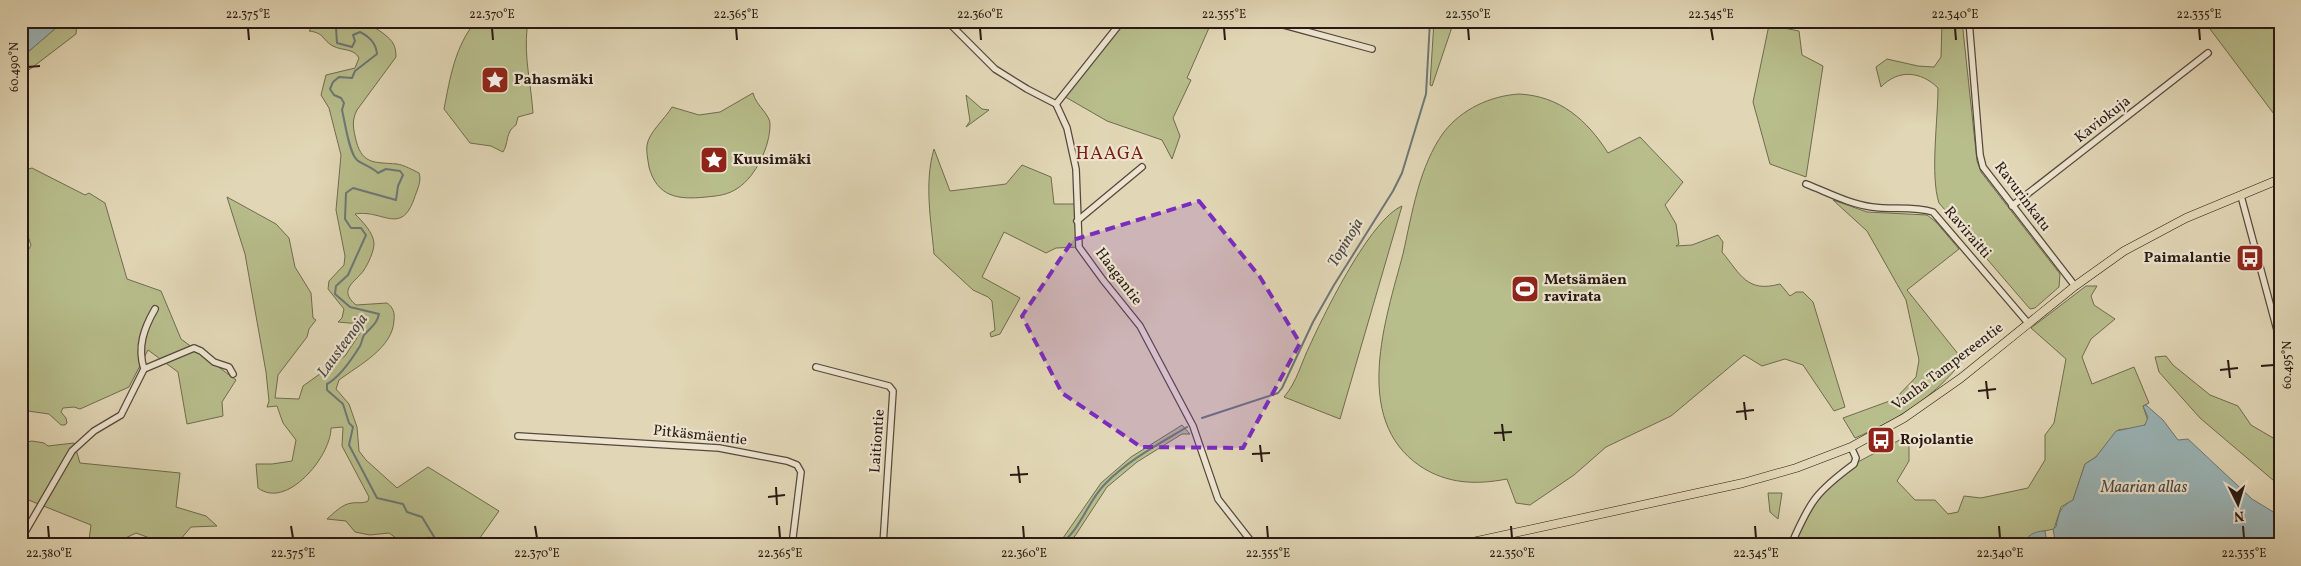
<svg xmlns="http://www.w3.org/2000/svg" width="2301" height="566" font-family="Vollkorn,serif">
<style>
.green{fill:#b7bd8b;stroke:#706b4f}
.water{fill:#9ab6b9;stroke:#6d7777}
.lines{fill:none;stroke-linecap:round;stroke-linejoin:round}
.stream{stroke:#6d7777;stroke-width:2}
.minor-casing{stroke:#57483c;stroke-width:8}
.major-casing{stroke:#291913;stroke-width:9}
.minor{stroke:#ece4cf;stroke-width:5.5}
.major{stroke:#e1d6b5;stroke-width:8}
.marked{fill:#7b2cbf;fill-opacity:0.2;stroke:#7b2cbf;stroke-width:4;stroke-dasharray:10 6;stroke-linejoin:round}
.ticks{fill:none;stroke:#291913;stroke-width:2}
.labels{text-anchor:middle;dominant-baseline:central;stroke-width:4.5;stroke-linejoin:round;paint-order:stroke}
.poi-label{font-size:15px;font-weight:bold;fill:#291913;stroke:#ece4cf;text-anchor:start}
.street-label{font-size:15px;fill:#291913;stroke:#ece4cf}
.water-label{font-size:16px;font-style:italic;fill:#4b4845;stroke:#ece4cf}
.quarter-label{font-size:18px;letter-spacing:1px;fill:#7a1f14;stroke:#ece4cf}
.neatline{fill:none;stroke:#291913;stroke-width:2}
.ticks-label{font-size:12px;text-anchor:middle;fill:#291913}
</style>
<rect width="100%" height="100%" fill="#e1d6b5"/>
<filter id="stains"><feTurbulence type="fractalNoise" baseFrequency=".004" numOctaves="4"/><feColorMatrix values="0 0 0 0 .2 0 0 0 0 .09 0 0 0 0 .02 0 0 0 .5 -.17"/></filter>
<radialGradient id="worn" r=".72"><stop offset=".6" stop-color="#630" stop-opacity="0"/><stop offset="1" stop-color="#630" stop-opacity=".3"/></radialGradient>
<!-- green -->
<g class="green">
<path d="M64 21H77L76 34 21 76V58Z"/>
<path d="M317 21C345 21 361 16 384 34 393 41 396 46 396 57L357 110C352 120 353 126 355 136 361 165 373 162 397 164 404 165 413 170 419 173 422 181 417 190 414 199 401 236 382 209 355 214 362 221 374 233 374 244 374 251 368 264 364 270 356 282 337 289 356 305L387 303C393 307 395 313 394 320 393 348 359 365 339 380L336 389 349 404 357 427 359 451 366 460 397 488 428 467 499 511 477 542 479 545H434L433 540 429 537 414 542 396 538 389 533 370 535 355 532 346 521 327 519C334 513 342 504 352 503 358 502 362 504 368 501L369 497 342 446 343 427 331 428C331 456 287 510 258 488L256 464H272L292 461 296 440 283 423 277 406 267 407 269 401 266 372 245 254 227 197 276 224 289 238 295 267 311 293 313 318 316 320 309 329 307 337 278 375 275 398 299 399 303 386 345 356 364 327 361 324 338 322 342 318 344 309 328 289 329 281 344 265 345 256 336 210 341 155 329 108 321 95 326 75 355 68 359 58C354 48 342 51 333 46 322 40 325 33 309 31Z"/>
<path d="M476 21H514L527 29C524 58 531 84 533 113L518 117 516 125C505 132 509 143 503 152L491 146 470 143 444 109C450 78 455 46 476 21Z"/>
<path d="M1122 21H1212L1187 78 1191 80 1173 118 1180 136 1172 159 1162 140 1107 121 1062 95Z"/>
<path d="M1434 21H1454L1432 86 1430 85Z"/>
<path d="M1942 21H1962L1977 161 1981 172 2060 274 2059 287 2035 308 2030 309 1939 203C1930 176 1938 119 1938 88 1921 71 1898 69 1881 87L1876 67 1887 59 1918 66 1934 67 1941 57Z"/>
<path d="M2204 21H2280V122Z"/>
<path d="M1769 25 1799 31 1802 55 1823 66 1806 177 1770 164 1753 102Z"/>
<path d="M753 93C756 106 771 115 770 125 770 146 756 176 738 188 728 195 717 196 706 197 678 200 657 197 649 167 648 160 646 152 647 145 649 132 665 119 672 107L699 115 720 112Z"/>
<path d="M1519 94C1560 96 1587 120 1608 153L1640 137 1683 182 1665 205 1676 224 1679 244 1676 246 1692 245 1718 235 1723 242 1722 252C1741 275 1747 293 1780 284L1790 296 1796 292H1803L1813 302 1845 407 1834 411 1803 365 1785 359 1762 366 1744 355 1671 416 1606 447 1574 475 1530 505 1516 503 1507 479C1476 485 1447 484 1420 466 1351 419 1386 318 1403 254 1412 214 1419 166 1444 132 1462 109 1490 96 1519 94Z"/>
<path d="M966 95 982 109 989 110 966 127 970 121Z"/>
<path d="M934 149 950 191 1006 184 1022 165 1051 177 1054 204H1076L1079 247 1056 248 1046 253 1004 232 982 277 1020 298 1000 334 991 337 990 333 995 330 992 301 988 297 973 290 934 254C931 220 924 183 934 149Z"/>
<path d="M32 168 85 195 89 193 105 203 127 279 161 291 181 339 236 380 222 402 223 416 187 424 178 372 148 350 129 387 80 409 74 407 63 408 61 412 66 418 67 423 65 425H61L49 414 21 410V254L29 249 31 245 21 217V171Z"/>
<path d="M1833 200 1867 212 1927 215 1936 222 1959 249 1907 290 1963 360C1935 397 1897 420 1855 438L1843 418 1895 399 1916 377 1919 360 1906 300 1867 231Z"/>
<path d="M1402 206 1340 419 1284 397C1297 382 1301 363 1310 345 1325 312 1370 220 1402 206Z"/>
<path d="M2086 286H2097L2091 296 2094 305 2115 319 2091 339 2082 357 2092 384 2134 367 2149 403 2143 406 2148 421 2142 427 2118 430 2096 457 2085 464 2073 500 2061 507 2054 529C2040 532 2029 532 2022 545H1791L1824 486 1854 464 1909 435V461L1897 481 1915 500H1935L1948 514 1958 512 1964 496 1981 498 2028 488 2045 460V435L2054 423 2066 359 2031 328Z"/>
<path d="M2166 356 2173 365 2210 395 2238 406 2251 425 2280 442V486L2200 418 2159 372 2155 357Z"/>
<path d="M1182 425 1190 434H1182L1137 462 1107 487 1075 536 1065 545H1048L1063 538 1101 483 1131 457Z"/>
<path d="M32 441 44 443 48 446 74 443 80 463 180 473 176 507 206 516 217 526 191 527 179 541H158L136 533 115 543 89 540 91 525 21 497V443Z"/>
<path d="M1768 493H1782L1778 519 1770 512Z"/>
</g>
<!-- water -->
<g class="water">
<path d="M21 21H64L21 58Z"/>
<path d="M2146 405 2163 420 2178 440 2188 439 2252 499 2280 516V545H2022C2027 536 2034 531 2045 531L2047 542 2055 540 2053 529 2056 527C2059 512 2060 507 2073 500L2085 464 2096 457 2116 431 2145 425 2148 417 2143 406Z"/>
</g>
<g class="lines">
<!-- stream -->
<g class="stream">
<path d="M331 21 336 28 337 43 352 47 355 41 353 35 360 32C370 37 376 43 377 54L355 71 352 78 339 77 333 82 330 89 334 95 341 98 344 103 342 110C345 122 349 153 357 160 363 165 371 166 378 173L386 169 400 171 403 175 398 186 396 200 353 188 346 193 345 219 351 228H361L366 235 348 275 336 286 335 294 350 307 379 314C377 324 371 327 364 335 362 339 362 342 360 346 352 359 340 377 327 384V390L343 404 349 423 353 427 349 445 377 498 403 504 407 512 422 517 439 545"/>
<path d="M1202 418 1278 393 1282 388 1313 322 1334 285 1393 191 1402 173 1426 94 1430 21"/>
<path d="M1059 545C1081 530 1087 502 1105 484 1128 460 1159 444 1187 427"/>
</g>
<defs>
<g id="minor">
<path d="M947 21 995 69 1027 89 1056 104 1067 128 1076 169 1079 247 1103 280 1140 326 1193 426 1218 499 1254 545"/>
<path d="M1269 21 1372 49"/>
<path d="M1969 21 1980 155 1983 167 2075 286"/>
<path d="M1056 104 1122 21"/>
<path d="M1806 184C1827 192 1849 204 1872 207 1892 210 1914 206 1933 212L2028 323"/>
<path d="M2241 196 2280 341"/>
<path d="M2012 206 2208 53"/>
<path d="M1077 221 1142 167"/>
<path d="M816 367 889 386 893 391 883 545"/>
<path d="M144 369 194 348 201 351 214 362 229 367 233 374"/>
<path d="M144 369C137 347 144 328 155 309"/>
<path d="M518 436 719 448 787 461 797 465 801 472 792 545"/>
<path d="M21 539 72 451 94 431 121 415 144 369"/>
<path d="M1791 545C1810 501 1816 492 1854 464L1856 458 1851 447"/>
</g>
<path id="major" d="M1459 545 1743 483 1796 468 1851 447 1904 418 1961 378 2075 286 2124 251 2186 218 2280 179"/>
</defs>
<!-- minor casing -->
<use href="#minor" class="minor-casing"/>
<!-- major casing -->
<use href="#major" class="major-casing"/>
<!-- minor -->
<use href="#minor" class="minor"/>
<!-- major -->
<use href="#major" class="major"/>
</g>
<!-- marked area -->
<path class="marked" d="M1199 201 1260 277 1300 343 1243 448 1141 447 1062 393 1022 316 1073 240Z"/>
<!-- ticks -->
<path class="ticks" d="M248 28 249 40M492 28 493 40M736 28 737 40M980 28 981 40M1224 28 1225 40M1468 28 1469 40M1711 28 1713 40M1955 28 1956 40M2199 28 2200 40M28 67 40 66M2228 360 2230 378M2261 366 2274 365M2220 370 2238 368M1986 381 1988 399M1978 391 1996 389M1744 402 1746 420M1736 412 1754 410M1502 424 1504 441M1494 433 1512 432M1260 445 1262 462M1252 454 1270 453M1018 466 1020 483M1010 475 1028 474M776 487 777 505M768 497 785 495M48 526 49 538M291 526 293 538M535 526 537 538M779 526 780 538M1023 526 1024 538M1267 526 1268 538M1511 526 1512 538M1755 526 1756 538M1999 526 2000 538M2243 526 2244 538"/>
<!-- icons -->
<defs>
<symbol id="sight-square" viewBox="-11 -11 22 22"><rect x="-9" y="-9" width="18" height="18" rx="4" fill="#8f2418" stroke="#ece4cf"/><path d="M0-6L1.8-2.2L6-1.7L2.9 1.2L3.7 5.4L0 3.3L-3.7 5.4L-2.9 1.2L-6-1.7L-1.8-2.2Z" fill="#fff"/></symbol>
<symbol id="bus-square" viewBox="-11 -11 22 22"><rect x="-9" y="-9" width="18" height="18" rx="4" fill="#8f2418" stroke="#ece4cf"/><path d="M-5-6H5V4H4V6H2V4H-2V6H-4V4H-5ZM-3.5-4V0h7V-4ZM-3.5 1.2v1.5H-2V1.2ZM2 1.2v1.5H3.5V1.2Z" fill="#fff"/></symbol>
<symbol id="stadium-square" viewBox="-11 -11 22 22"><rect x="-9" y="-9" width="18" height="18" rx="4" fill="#8f2418" stroke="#ece4cf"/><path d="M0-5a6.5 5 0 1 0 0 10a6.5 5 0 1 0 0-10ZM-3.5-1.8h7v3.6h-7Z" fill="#fff"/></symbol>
</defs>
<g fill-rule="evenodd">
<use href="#sight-square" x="479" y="64" width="32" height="32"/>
<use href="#sight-square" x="698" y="144" width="32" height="32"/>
<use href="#bus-square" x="2234" y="242" width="32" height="32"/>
<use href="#stadium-square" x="1509" y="273" width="32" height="32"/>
<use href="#bus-square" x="1865" y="424" width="32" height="32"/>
</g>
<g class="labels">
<!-- poi labels -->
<g class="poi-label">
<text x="514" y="80">Pahasmäki</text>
<text x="733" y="160">Kuusimäki</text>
<text x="2231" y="258" text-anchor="end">Paimalantie</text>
<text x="1544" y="280">Metsämäen<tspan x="1544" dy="17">ravirata</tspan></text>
<text x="1900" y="440">Rojolantie</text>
</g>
<!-- street labels -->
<g class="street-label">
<text transform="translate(2103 120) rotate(-38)">Kaviokuja</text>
<text transform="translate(2022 197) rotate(53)">Ravurinkatu</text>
<text transform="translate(1967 233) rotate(49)">Raviraitti</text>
<text transform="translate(1118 277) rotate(53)">Haagantie</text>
<text transform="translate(1948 367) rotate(-37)">Vanha Tampereentie</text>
<text transform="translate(700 436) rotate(6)">Pitkäsmäentie</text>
<text transform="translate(878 441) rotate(-86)">Laitiontie</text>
</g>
<!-- water labels -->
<g class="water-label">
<text transform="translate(1346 243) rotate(-59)">Topinoja</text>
<text transform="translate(343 346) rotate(-54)">Lausteenoja</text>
<text x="2144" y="488">Maarian allas</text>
</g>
<!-- quarter labels -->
<g class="quarter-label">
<text x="1110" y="154">HAAGA</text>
</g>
</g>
<!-- margin -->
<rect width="2301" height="566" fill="none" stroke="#e1d6b5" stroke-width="55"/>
<!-- north arrow -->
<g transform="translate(2238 504) rotate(175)" stroke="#ece4cf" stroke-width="4" paint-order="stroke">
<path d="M0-4L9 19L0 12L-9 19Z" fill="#291913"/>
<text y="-8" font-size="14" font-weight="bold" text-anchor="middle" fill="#291913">N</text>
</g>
<rect x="28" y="28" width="2246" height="510" class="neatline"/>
<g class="ticks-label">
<text x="248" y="18">22.375°E</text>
<text x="492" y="18">22.370°E</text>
<text x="736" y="18">22.365°E</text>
<text x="980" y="18">22.360°E</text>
<text x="1224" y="18">22.355°E</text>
<text x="1468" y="18">22.350°E</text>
<text x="1711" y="18">22.345°E</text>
<text x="1955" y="18">22.340°E</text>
<text x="2199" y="18">22.335°E</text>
<text transform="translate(14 67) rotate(-90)" y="4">60.490°N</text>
<text transform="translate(2287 365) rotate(-90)" y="4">60.495°N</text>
<text x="49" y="557">22.380°E</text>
<text x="293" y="557">22.375°E</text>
<text x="537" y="557">22.370°E</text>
<text x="780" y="557">22.365°E</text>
<text x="1024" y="557">22.360°E</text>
<text x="1268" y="557">22.355°E</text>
<text x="1512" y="557">22.350°E</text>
<text x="1756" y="557">22.345°E</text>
<text x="2000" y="557">22.340°E</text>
<text x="2244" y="557">22.335°E</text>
</g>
<rect width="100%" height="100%" filter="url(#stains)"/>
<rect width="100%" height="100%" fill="url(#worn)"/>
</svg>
